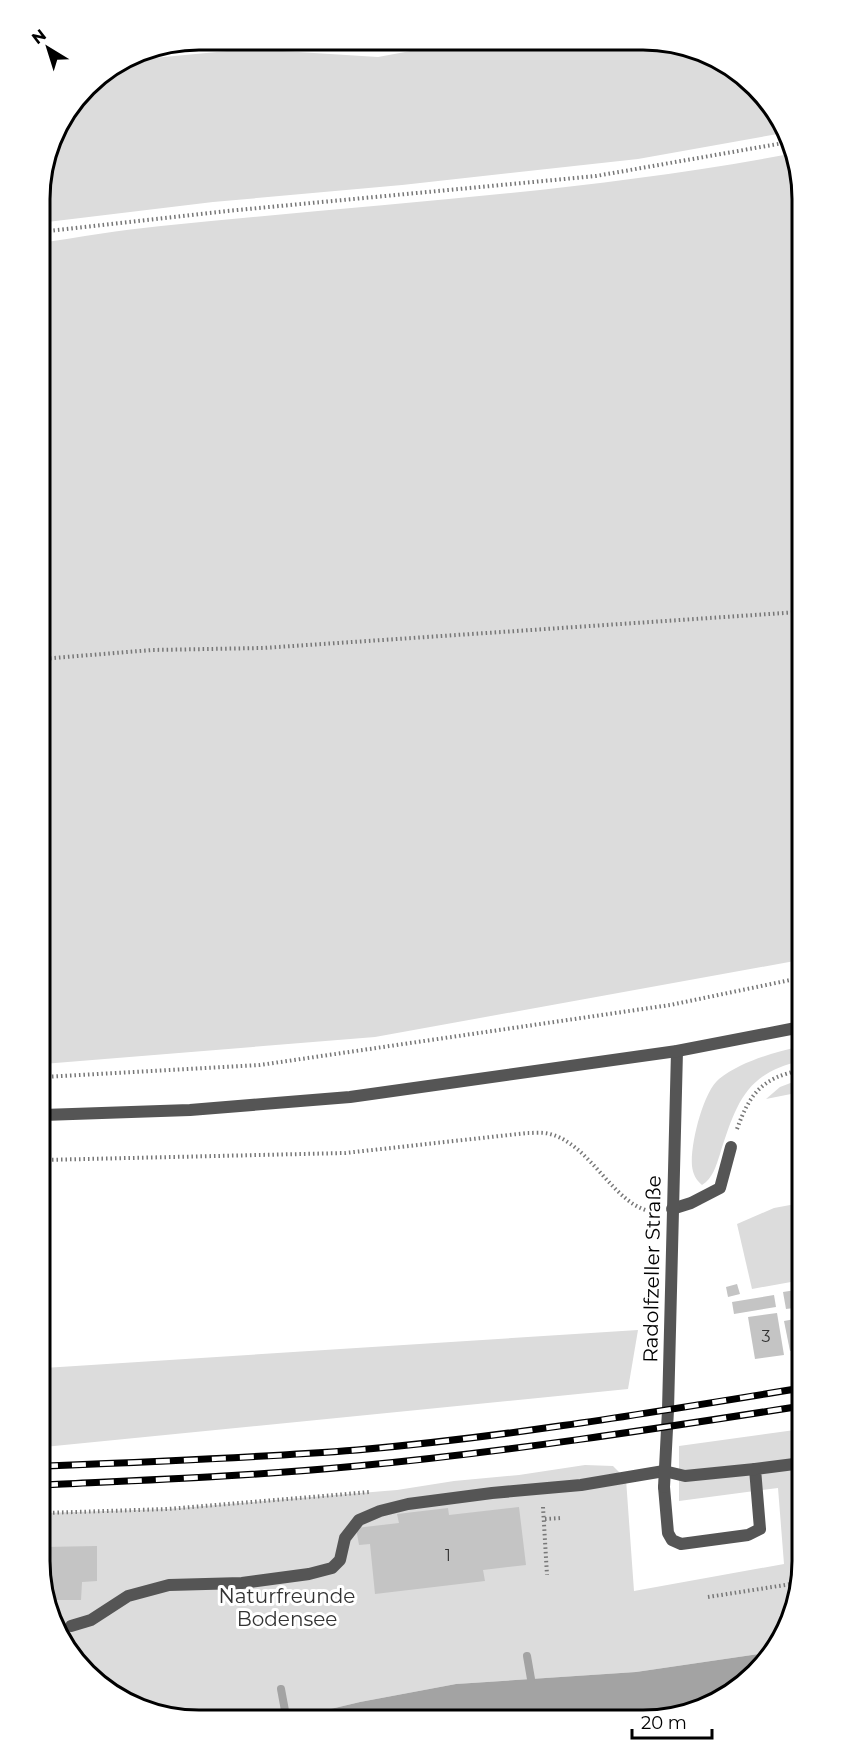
<svg xmlns="http://www.w3.org/2000/svg" width="842" height="1759" font-family="Montserrat,sans-serif">
<style>
.green{fill:#dcdcdc}
.water{fill:#a3a3a3}
.lines{fill:none;stroke-linecap:round;stroke-linejoin:round}
.stream{stroke:#a3a3a3;stroke-width:8}
.building{fill:#c4c4c4}
.path{stroke:#777;stroke-width:4;stroke-dasharray:1.5 3;stroke-linecap:butt}
.service{stroke:#555;stroke-width:12}
.minor{stroke:#555;stroke-width:12}
.tertiary{stroke:#555;stroke-width:12}
.rail-casing{stroke:#000;stroke-width:7}
.rail{stroke:#fff;stroke-width:4.5;stroke-dasharray:14;stroke-linecap:butt}
.labels{text-anchor:middle;dominant-baseline:central;stroke-width:6;stroke-linejoin:round;paint-order:stroke}
.number-label{font-size:16px;fill:#313131}
.street-label{font-size:20px;fill:#000;stroke:#fff}
.park-label{font-size:20px;fill:#333;stroke:#fff}
.rim{fill:none;stroke:#000;stroke-width:3}
</style>
<rect width="100%" height="100%" fill="#fff"/>
<!-- green -->
<g class="green">
<path d="M465 41 675 42 749 79 783 133 638 159 402 185 213 202 39 223V187L56 127 93 79 121 61 249 49 378 57Z"/>
<path d="M795 153 797 157 800 960 375 1037 43 1064 40 243C80 237 120 230 161 226 372 204 586 193 795 153Z"/>
<path d="M801 1046V1061C745 1073 736 1105 720 1154 716 1166 713 1178 702 1185 696 1180 693 1174 692 1166 690 1145 703 1092 719 1079 742 1061 773 1053 801 1046Z"/>
<path d="M801 1079V1092L766 1099 780 1087Z"/>
<path d="M801 1203 802 1280 752 1289 737 1224 774 1208Z"/>
<path d="M638 1330 628 1389 44 1447V1368Z"/>
<path d="M802 1429 803 1572 772 1652 636 1672 456 1684 360 1702 301 1716 167 1717 93 1680 45 1602 44 1513 168 1509 397 1490 454 1481 519 1475 585 1465 613 1466 626 1479 634 1591 784 1564 778 1488 679 1501V1446Z"/>
</g>
<!-- water -->
<path class="water" d="M772 1652 770 1658 733 1693 685 1714 301 1716 360 1702 456 1684 636 1672Z"/>
<g class="lines">
<!-- stream -->
<g class="stream">
<path d="M527 1656 531 1679"/>
<path d="M281 1689 286 1716"/>
</g>
</g>
<!-- building -->
<g class="building">
<path d="M737 1284 740 1294 728 1297 726 1287Z"/>
<path d="M802 1289V1307L786 1309 783 1292Z"/>
<path d="M774 1295 776 1307 734 1314 732 1302Z"/>
<path d="M777 1313 784 1355 755 1359 748 1317Z"/>
<path d="M800 1318 802 1348 790 1351 784 1321Z"/>
<path d="M519 1507 526 1565 483 1570 485 1581 375 1594 370 1544 359 1545 356 1528 399 1523 397 1514 448 1508 449 1515Z"/>
<path d="M97 1546V1581L82 1582 81 1600H45L44 1547Z"/>
</g>
<g class="lines">
<!-- path -->
<g class="path">
<path d="M40 232 227 211 596 176 789 142"/>
<path d="M41 659 152 650 263 648 799 612"/>
<path d="M43 1077 260 1065 670 1005 800 978"/>
<path d="M737 1129C750 1093 762 1078 801 1070"/>
<path d="M43 1160 345 1153 527 1133C534 1133 543 1132 550 1134 592 1145 614 1207 654 1212"/>
<path d="M543 1507 547 1575"/>
<path d="M44 1513 168 1509 370 1492"/>
<path d="M545 1519 561 1518"/>
<path d="M708 1597 798 1583"/>
</g>
<!-- service -->
<g class="service">
<path d="M672 1209 691 1203 720 1188 731 1147"/>
<path d="M664 1487 668 1533 672 1540 681 1544 748 1535 760 1529 755 1469 802 1463"/>
<path d="M71 1626 91 1620 128 1596 169 1585 242 1583 309 1574 332 1568 340 1560 345 1538 359 1520 380 1511 408 1504 492 1493 581 1485 664 1471 685 1476 755 1469"/>
</g>
<!-- minor -->
<path class="minor" d="M664 1487 668 1410 677 1051"/>
<!-- tertiary -->
<path class="tertiary" d="M43 1115 190 1110 350 1097 677 1051 801 1027"/>
<defs>
<g id="rail">
<path d="M44 1466C148 1462 253 1458 357 1450 506 1437 654 1412 802 1388"/>
<path d="M44 1485C148 1480 253 1476 357 1466 506 1452 654 1429 802 1406"/>
</g>
</defs>
<!-- rail casing -->
<use href="#rail" class="rail-casing"/>
<!-- rail -->
<use href="#rail" class="rail"/>
</g>
<g class="labels">
<!-- number labels -->
<g class="number-label">
<text x="766" y="1336">3</text>
<text x="448" y="1555">1</text>
</g>
<!-- street labels -->
<g class="street-label">
<text transform="translate(652 1269) rotate(-89)">Radolfzeller Straße</text>
</g>
<!-- park labels -->
<g class="park-label">
<text x="287" y="1596">Naturfreunde<tspan x="287" dy="23">Bodensee</tspan></text>
</g>
</g>
<!-- crop -->
<path d="M0 0H842V1759H0ZM199 50H643A149 149 0 0 1 792 199V1561A149 149 0 0 1 643 1710H199A149 149 0 0 1 50 1561V199A149 149 0 0 1 199 50Z" fill="#fff" fill-rule="evenodd"/>
<path class="rim" d="M199 50H643A149 149 0 0 1 792 199V1561A149 149 0 0 1 643 1710H199A149 149 0 0 1 50 1561V199A149 149 0 0 1 199 50Z"/>
<!-- north arrow -->
<g transform="translate(48 48) rotate(322)" stroke="#ffffff" stroke-width="4.5" paint-order="stroke">
<path d="M0-4.5L10 22L0 15L-10 22Z" fill="#000000"/>
<text y="-9" font-size="16" font-weight="bold" text-anchor="middle" fill="#000000">N</text>
</g>
<!-- scale -->
<path d="M632 1729v9h80v-9" fill="none" stroke="#000000" stroke-width="3"/>
<text x="641" y="1729" font-size="18" fill="#000000" stroke="#ffffff" stroke-width="4.5" paint-order="stroke">20 m</text>
</svg>
